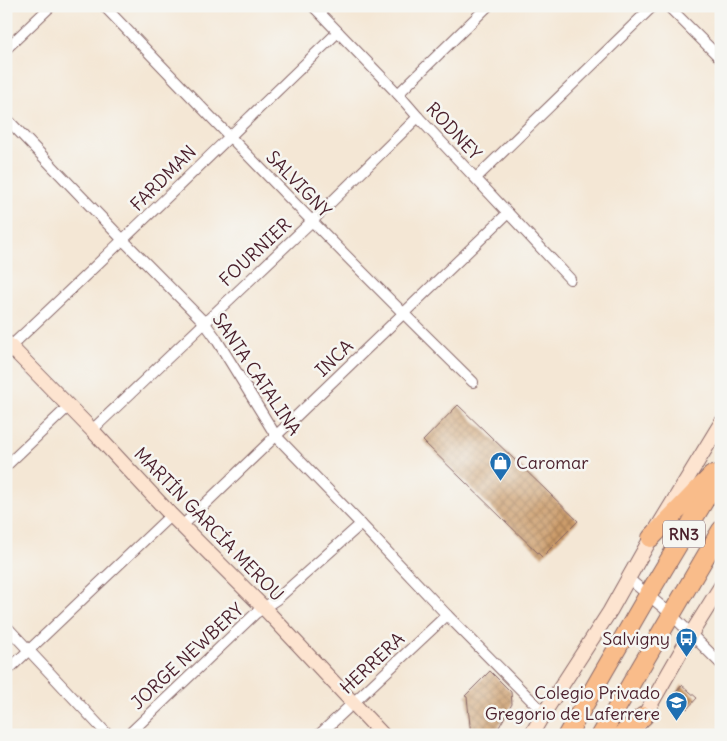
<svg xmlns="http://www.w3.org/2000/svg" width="727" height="741" font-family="Delius,sans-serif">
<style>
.building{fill:url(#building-cross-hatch)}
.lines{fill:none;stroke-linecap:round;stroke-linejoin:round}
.street-casing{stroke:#866566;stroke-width:12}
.secondary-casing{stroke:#866566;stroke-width:16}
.highway-casing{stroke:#866566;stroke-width:20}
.street{stroke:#fff;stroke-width:10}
.secondary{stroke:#fde4d0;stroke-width:14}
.highway{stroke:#f9bc8a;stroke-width:18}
.labels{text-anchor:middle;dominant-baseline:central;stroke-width:5;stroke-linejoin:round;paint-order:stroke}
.shield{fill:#f6f6f2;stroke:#7e6067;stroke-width:1}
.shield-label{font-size:16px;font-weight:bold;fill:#4a1f2b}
.street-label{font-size:18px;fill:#4a1f2b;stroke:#f6f6f2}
.poi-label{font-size:18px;fill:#4a1f2b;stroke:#f6f6f2;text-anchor:end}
</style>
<defs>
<pattern id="building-cross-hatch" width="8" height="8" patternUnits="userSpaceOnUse" patternTransform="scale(1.25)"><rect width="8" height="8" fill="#cc9c6a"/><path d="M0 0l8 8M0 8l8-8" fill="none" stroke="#a87f57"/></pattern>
</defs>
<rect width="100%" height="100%" fill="#f6f6f2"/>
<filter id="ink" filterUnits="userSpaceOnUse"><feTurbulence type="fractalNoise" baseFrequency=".02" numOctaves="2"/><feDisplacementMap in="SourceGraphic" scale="10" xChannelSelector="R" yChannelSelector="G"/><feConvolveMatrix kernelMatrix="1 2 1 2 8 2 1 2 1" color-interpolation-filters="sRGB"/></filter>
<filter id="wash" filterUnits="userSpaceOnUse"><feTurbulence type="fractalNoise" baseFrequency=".0096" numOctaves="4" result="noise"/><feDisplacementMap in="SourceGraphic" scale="20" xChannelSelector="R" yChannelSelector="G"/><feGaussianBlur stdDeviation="1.12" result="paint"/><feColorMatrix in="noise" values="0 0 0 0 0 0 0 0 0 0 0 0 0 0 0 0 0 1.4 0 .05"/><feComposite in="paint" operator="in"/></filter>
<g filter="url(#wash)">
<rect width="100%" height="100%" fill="#f4e7d5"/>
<g id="blocks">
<!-- building -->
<g class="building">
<path d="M458 405 578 521 542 557 423 441Z"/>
<path d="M490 671 511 692 512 704 498 729 490 735H471L467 697 465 696Z"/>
<path d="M682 685 697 698 687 709 673 696Z"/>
</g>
</g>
</g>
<g filter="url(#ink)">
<use href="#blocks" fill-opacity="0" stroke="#866566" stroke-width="1"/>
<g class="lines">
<defs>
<g id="street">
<path d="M104 6C226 133 347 259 473 382"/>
<path d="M313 6 398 94 418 117 570 279"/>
<path d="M668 6 721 59"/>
<path d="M6 49 51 6"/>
<path d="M398 94 488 6"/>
<path d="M6 118 123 240 204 322 215 337 276 436 361 524 447 615 544 713"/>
<path d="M476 178 653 6"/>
<path d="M11 346C121 243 229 137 338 32"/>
<path d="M92 430 312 221 418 117"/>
<path d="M6 466 69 406"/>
<path d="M182 526 508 213"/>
<path d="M629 579 672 615 721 664"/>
<path d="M6 626 108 735"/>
<path d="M6 672 171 515"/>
<path d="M128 735 256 613 277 599 361 524"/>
<path d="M319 735 447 615"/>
</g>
<g id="secondary">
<path d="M6 342 92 430 171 515 264 608 383 735"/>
<path d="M640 723 691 634 721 586"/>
<path d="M531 735 544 713 610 611 651 538 721 423"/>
</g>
<g id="highway">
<path d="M651 538 712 475"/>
<path d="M567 735 648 595 721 473"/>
<path d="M601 735 721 530"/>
<path d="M621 735 644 716"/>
</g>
</defs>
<!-- street casing -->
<use href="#street" class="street-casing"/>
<!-- secondary casing -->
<use href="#secondary" class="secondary-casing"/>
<!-- highway casing -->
<use href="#highway" class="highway-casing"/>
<!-- street -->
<use href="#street" class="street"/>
<!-- secondary -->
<use href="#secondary" class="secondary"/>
<!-- highway -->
<use href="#highway" class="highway"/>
</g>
</g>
<!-- icons -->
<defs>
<symbol id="shop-pin" viewBox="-11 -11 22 30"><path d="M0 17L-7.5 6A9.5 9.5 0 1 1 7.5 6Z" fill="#1f6fb2" stroke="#f6f6f2"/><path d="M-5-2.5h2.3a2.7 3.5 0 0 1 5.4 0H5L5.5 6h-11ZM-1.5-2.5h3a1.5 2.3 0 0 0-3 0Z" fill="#fff"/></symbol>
<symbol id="bus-pin" viewBox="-11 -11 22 30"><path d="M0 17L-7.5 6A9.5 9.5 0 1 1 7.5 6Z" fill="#1f6fb2" stroke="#f6f6f2"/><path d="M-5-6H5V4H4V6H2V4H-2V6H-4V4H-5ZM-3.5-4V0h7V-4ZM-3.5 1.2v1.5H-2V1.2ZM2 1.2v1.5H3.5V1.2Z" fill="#fff"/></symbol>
<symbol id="school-pin" viewBox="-11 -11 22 30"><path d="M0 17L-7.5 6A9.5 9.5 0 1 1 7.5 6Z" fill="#1f6fb2" stroke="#f6f6f2"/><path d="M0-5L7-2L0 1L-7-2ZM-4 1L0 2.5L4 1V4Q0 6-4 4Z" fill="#fff"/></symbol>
</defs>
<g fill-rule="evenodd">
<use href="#shop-pin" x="488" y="450" width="25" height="34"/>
<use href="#bus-pin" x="674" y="626" width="25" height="34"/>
<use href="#school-pin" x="664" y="690" width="25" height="34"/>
</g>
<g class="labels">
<!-- shield labels -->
<rect class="shield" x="663" y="520.5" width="42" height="27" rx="4"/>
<g class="shield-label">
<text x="684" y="534">RN3</text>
</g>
<!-- street labels -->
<g class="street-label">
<text transform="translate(454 131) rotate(47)">RODNEY</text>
<text transform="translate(163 178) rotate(-45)">FARDMAN</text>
<text transform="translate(299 184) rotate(46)">SALVIGNY</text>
<text transform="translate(255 252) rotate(-43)">FOURNIER</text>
<text transform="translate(334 358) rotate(-44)">INCA</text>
<text transform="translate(257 374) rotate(56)">SANTA CATALINA</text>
<text transform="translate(209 524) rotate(46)">MARTÍN GARCÍA MEROU</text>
<text transform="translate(187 656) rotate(-43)">JORGE NEWBERY</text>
<text transform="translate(372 663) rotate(-43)">HERRERA</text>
</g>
<!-- poi labels -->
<g class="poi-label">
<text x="516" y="462" text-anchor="start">Caromar</text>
<text x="670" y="638">Salvigny</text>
<text x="660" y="692">Colegio Privado<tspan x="660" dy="21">Gregorio de Laferrere</tspan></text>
</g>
</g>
<!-- margin -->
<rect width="727" height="741" fill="none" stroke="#f6f6f2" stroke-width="25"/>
</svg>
